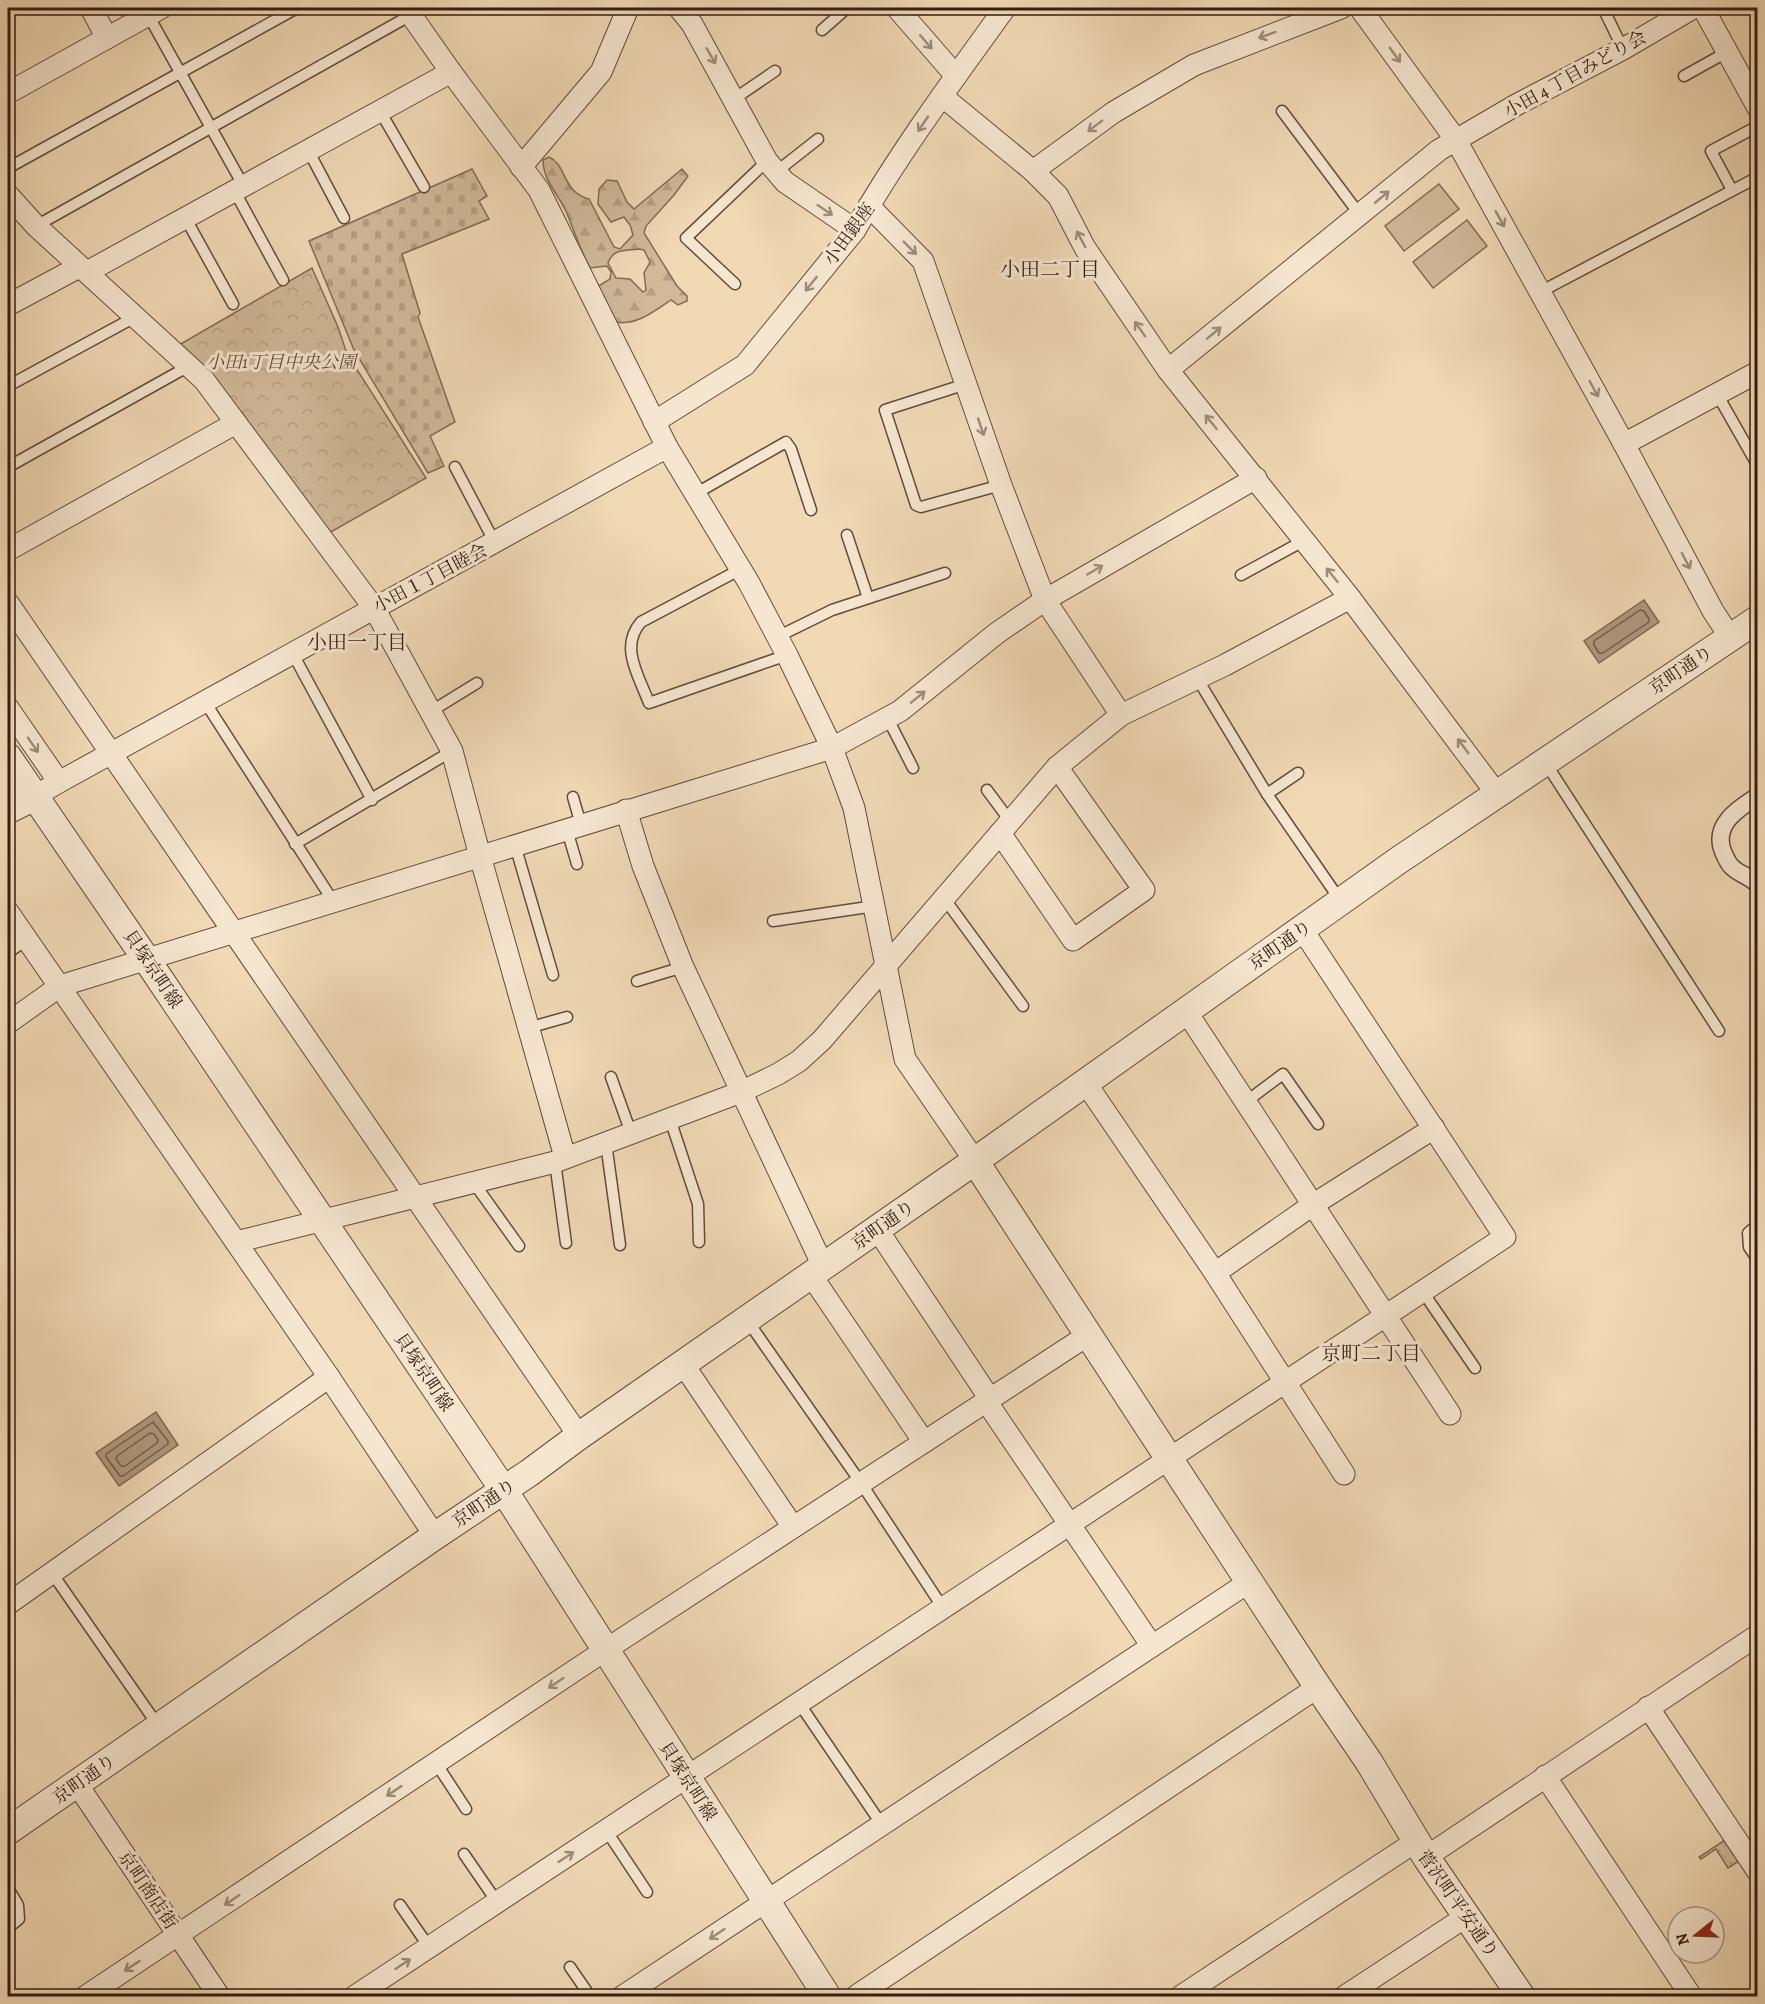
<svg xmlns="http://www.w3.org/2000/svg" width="1765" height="2004" font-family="Alegreya,'Noto Serif JP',serif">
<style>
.grass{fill:#d1b99a;stroke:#826b56;stroke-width:1.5}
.forest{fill:url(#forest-firs);stroke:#826b56;stroke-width:1.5;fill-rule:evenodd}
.cemetery{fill:url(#cemetery-stones);stroke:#826b56;stroke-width:1.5}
.park{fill:url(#park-crowns);stroke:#826b56;stroke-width:1.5}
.garden{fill:url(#garden-dots);stroke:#826b56;stroke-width:1.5}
.water{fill:#b0997f;stroke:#7e6754;stroke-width:1.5}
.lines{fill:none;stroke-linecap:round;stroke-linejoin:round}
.shore{stroke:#725b49;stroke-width:1.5}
.service-casing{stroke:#624c3c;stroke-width:13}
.pedestrian-casing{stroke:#624c3c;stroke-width:19}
.minor-casing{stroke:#624c3c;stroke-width:23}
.tertiary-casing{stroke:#624c3c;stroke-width:29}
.service{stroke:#f6e6d0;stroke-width:10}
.pedestrian{stroke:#f6e6d0;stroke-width:16}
.minor{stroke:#f6e6d0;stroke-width:21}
.tertiary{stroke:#f6e6d0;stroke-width:27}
.oneway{stroke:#9e8c7b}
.labels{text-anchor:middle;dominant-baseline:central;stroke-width:6;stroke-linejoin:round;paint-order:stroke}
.street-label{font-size:18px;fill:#331d13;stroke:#f6e6d0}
.park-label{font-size:18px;font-style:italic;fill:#624c3c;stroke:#f6e6d0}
.neighbourhood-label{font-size:20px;fill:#331d13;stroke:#f6e6d0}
</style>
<defs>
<pattern id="forest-firs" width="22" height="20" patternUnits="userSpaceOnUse" patternTransform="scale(1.5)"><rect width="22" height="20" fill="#d1b99a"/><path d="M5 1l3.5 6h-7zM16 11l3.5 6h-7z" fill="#b49f84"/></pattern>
<pattern id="cemetery-stones" width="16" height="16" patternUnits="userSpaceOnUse" patternTransform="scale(1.5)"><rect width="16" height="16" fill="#d1b99a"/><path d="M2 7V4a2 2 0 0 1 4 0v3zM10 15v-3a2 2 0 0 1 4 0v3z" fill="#b49f84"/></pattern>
<pattern id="park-crowns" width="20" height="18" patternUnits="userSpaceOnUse" patternTransform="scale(1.5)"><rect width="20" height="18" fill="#d1b99a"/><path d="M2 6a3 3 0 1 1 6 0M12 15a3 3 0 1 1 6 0" fill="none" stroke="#b49f84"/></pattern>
<pattern id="garden-dots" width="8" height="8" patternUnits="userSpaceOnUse" patternTransform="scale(1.5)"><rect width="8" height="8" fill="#d1b99a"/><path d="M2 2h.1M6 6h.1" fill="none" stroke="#b49f84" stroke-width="1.8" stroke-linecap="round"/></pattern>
</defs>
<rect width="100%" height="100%" fill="#f1d9b6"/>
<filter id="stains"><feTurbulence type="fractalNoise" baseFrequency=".00333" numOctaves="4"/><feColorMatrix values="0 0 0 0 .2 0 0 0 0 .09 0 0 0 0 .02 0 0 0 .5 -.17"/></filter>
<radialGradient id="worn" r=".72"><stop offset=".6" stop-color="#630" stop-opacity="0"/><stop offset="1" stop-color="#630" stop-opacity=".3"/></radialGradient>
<!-- grass -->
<g class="grass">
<path d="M1439 184 1459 209 1404 251 1385 226Z"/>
<path d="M1467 220 1487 246 1433 288 1413 262Z"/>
</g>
<!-- forest -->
<path class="forest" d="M549 157C567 165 562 192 589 199L614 247 620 249 633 235 630 225 624 217 611 222 598 204 599 189 607 180 617 181 627 202 634 209 682 169 688 176 674 195 646 226 644 233 677 286 687 296V301L678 305 671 300C655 311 636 326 616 322L597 287 610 279 611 272 607 266 590 268C580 250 574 230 566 211 558 194 543 180 543 160ZM639 249 644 250 650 262 644 273 646 290 643 292 630 279 616 278 608 263C613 248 626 251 639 249Z"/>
<!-- cemetery -->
<path class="cemetery" d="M472 169 487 196 479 201 489 219 402 254 420 313 418 317 455 422 430 436 444 466 428 473 354 350 309 241Z"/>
<!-- park -->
<path class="park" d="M312 268 338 327 347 354 426 478 329 533 179 345Z"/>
<!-- garden -->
<path class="garden" d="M1725 1840 1739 1861 1728 1868 1716 1849 1701 1859 1699 1857Z"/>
<!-- water -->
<g class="water">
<path d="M1644 600 1659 622 1599 663 1584 641Z"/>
<path d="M156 1412 178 1445 119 1486 96 1453Z"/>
</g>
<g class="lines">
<!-- shore -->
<g class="shore">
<path d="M1640 610 1644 611 1649 619V622L1603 653H1599L1594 645V641Z"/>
<path d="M153 1422 168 1441V1444L123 1476H120L106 1457V1454Z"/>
<path d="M150 1433 154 1434 158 1440 157 1443 125 1466H121L116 1459 117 1456Z"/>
</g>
<defs>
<g id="service">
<path d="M1603 8 1623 49"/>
<path d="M147 13 243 185"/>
<path d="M822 30 847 8"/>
<path d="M1684 76 1727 52"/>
<path d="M734 99 775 71"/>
<path d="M380 111 424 187"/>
<path d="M1282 111 1360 215"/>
<path d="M308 150 344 218"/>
<path d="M8 168 297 8"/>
<path d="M776 172 818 139"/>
<path d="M234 190 283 280"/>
<path d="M1732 190 1711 151 1758 126"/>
<path d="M186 219 233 304"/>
<path d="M36 226 411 15"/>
<path d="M735 284 686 238 767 161"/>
<path d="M1540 292 1758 177"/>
<path d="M966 384 885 410 916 505 921 507 1001 485"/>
<path d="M8 386 135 317"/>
<path d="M1717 394 1758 466"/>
<path d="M8 467 189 366"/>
<path d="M455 467 495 543"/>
<path d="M695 494 786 442 791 449 811 510"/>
<path d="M847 535 868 598"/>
<path d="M741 569 641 622C619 647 639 676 649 703L787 655"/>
<path d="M1241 575 1305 540"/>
<path d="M777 637 832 610 945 573"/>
<path d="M293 654 372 800"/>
<path d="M1197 678 1267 794 1340 900"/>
<path d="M205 702 333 901"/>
<path d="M430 712 477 683"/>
<path d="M888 719 913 768"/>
<path d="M1545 762 1719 1031"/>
<path d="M987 790 1010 821"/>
<path d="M1267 794 1298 773"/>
<path d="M573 797 581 825"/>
<path d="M567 830 577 864"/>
<path d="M295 844 452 751"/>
<path d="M515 845 553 975"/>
<path d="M944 898 1023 1006"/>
<path d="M773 921 875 906"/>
<path d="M8 953 27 939"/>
<path d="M637 981 683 967"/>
<path d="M528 1028 567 1017"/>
<path d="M611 1077 631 1133"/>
<path d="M1247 1101 1283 1074 1318 1124"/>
<path d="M670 1119 698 1204 699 1242"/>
<path d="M606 1143 620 1245"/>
<path d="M555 1162 566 1243"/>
<path d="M474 1183 519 1246"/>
<path d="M1758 1224 1748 1233 1749 1247 1758 1260"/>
<path d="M1423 1292 1475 1368"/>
<path d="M747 1320 861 1483 943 1608"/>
<path d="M52 1573 159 1727"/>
<path d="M799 1703 882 1825"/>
<path d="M436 1763 466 1809"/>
<path d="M606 1830 647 1892"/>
<path d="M464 1854 497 1902"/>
<path d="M8 1888 18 1905 19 1919 8 1928"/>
<path d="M400 1905 429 1947"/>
<path d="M570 1967 590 1996"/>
</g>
<path id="pedestrian" d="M1758 796C1737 809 1711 826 1724 854 1726 858 1728 863 1731 866 1739 875 1749 875 1758 885"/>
<g id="minor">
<path d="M91 8 107 38"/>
<path d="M406 8 451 72 539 190 667 447 749 583 787 655 832 748 854 808 905 1059 975 1161"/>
<path d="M679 8 692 24 767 161 785 182 855 230"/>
<path d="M897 8 956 76"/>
<path d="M1360 8 1456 140 1624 444 1713 611 1730 637"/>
<path d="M1703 8 1758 108"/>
<path d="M8 93 161 8"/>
<path d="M942 96 1033 171 1058 196 1085 248 1168 370 1350 598 1497 794"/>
<path d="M521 167 601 72 628 8"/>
<path d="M1033 171 1114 112 1194 65 1341 8"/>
<path d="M8 195 36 226 204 380 374 608 452 751 480 856 565 1157"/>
<path d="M869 206 923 261 1001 485 1045 600 1121 715"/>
<path d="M87 272 451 72"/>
<path d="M8 305 79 267"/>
<path d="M1168 370 1439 150 1516 105 1623 49 1693 8"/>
<path d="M654 422 745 365 855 230C899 153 953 80 1005 8"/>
<path d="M1624 444 1758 372"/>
<path d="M8 550 236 423"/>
<path d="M8 603 579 1436"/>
<path d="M8 708 59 782"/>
<path d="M34 797 59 782 667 447"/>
<path d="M626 810 643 866 683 967 823 1266"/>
<path d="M1000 833 1073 940 1144 890 1057 767"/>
<path d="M8 912 329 1377 435 1536"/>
<path d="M1186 1011 1450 1414"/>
<path d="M8 1023 60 986 832 748 900 711 997 633 1045 600 1256 478"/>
<path d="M1085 1082 1215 1273 1344 1474"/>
<path d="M877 1229 990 1399"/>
<path d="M236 1242 555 1162 741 1092 778 1074 799 1061 822 1040 1057 767 1121 715 1225 665 1350 598"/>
<path d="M1215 1273 1314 1204 1434 1128"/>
<path d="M811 1275 924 1442"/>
<path d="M683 1364 793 1527"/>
<path d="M986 1401 1152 1646"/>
<path d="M8 1604 329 1377"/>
<path d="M1648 1707 1758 1872"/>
<path d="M1545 1776 1691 1996"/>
<path d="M77 1784 219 1996"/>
<path d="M1426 1857 1758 1635"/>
<path d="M86 1996 619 1641 1088 1335"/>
<path d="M355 1996 1505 1237 1302 929"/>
<path d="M623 1996 1249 1582"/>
<path d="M856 1996 1318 1687"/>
<path d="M1181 1996 1415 1842"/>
<path d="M1345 1996 1467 1916"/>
</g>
<g id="tertiary">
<path d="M8 757 155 972 503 1489 827 1996"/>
<path d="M8 810 34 797"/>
<path d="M975 1161 1318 1687 1369 1762 1426 1857 1521 1996"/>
<path d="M8 1831 435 1536 529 1473 579 1436 975 1161 1399 860 1758 619"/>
</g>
</defs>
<!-- service casing -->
<use href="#service" class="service-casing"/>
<!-- pedestrian casing -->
<use href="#pedestrian" class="pedestrian-casing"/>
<!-- minor casing -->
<use href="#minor" class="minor-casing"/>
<!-- tertiary casing -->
<use href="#tertiary" class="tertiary-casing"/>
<!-- service -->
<use href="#service" class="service"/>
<!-- pedestrian -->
<use href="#pedestrian" class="pedestrian"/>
<!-- minor -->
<use href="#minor" class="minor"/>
<!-- tertiary -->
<use href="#tertiary" class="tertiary"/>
</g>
<!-- one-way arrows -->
<defs><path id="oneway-shaft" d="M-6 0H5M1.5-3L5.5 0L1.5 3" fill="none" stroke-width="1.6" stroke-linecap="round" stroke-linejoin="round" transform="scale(1.5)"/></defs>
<g class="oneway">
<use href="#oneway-shaft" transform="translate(1267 35) rotate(160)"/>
<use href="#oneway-shaft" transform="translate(926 42) rotate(49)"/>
<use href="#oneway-shaft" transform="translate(1395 55) rotate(54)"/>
<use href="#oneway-shaft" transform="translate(711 56) rotate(60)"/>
<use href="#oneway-shaft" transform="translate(923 124) rotate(124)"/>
<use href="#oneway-shaft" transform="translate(1095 126) rotate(143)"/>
<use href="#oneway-shaft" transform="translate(1382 197) rotate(-40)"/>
<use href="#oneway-shaft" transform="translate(825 210) rotate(34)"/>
<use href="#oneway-shaft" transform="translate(1500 219) rotate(61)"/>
<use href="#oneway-shaft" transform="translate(1081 239) rotate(-118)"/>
<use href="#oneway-shaft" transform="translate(910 248) rotate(45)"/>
<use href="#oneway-shaft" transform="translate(811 284) rotate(129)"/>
<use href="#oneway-shaft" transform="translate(1140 329) rotate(-125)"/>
<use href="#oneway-shaft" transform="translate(1214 333) rotate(-39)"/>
<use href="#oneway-shaft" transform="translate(1594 389) rotate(61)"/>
<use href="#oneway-shaft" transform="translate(1211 422) rotate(-129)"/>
<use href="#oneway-shaft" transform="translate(981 427) rotate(71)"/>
<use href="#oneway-shaft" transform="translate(1686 561) rotate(62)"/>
<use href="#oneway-shaft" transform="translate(1095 570) rotate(-30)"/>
<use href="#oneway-shaft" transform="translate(1332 575) rotate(-129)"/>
<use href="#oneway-shaft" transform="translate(918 697) rotate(-39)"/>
<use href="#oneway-shaft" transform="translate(33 745) rotate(55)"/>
<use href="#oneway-shaft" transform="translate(1463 746) rotate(-127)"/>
<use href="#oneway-shaft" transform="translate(556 1683) rotate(146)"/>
<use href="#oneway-shaft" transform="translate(394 1791) rotate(146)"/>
<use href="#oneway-shaft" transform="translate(566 1857) rotate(-33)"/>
<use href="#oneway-shaft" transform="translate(232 1900) rotate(146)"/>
<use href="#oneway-shaft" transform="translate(717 1934) rotate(146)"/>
<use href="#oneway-shaft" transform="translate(403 1964) rotate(-34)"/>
<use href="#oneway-shaft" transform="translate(132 1966) rotate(147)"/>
</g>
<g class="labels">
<!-- street labels -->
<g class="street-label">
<text transform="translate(1575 74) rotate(-29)">小田 4 丁目みどり会</text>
<text transform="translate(849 234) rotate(-54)">小田銀座</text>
<text transform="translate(430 578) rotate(-28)">小田１丁目睦会</text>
<text transform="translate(1681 670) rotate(-34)">京町通り</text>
<text transform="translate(1280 945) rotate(-35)">京町通り</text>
<text transform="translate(153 969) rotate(56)">貝塚京町線</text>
<text transform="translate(883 1225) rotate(-35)">京町通り</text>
<text transform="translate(424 1372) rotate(56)">貝塚京町線</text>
<text transform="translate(484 1503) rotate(-34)">京町通り</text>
<text transform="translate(84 1779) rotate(-35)">京町通り</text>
<text transform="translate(688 1781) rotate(57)">貝塚京町線</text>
<text transform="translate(148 1890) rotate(56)">京町商店街</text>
<text transform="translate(1458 1904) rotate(55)">菅沢町平安通り</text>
</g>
<!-- park labels -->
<g class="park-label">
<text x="281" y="362">小田1丁目中央公園</text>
</g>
<!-- neighbourhood labels -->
<g class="neighbourhood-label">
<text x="1050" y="269">小田二丁目</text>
<text x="357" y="642">小田一丁目</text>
<text x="1371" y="1353">京町二丁目</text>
</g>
</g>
<!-- margin -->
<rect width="1765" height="2004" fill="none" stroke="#f1d9b6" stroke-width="30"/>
<rect x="9" y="9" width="1747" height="1986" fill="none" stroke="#331d13" stroke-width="3"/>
<rect x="15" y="15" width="1735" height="1974" fill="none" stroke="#331d13" stroke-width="1.5"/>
<!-- north arrow -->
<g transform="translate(1696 1935) rotate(252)"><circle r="28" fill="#f6e6d0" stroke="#a89684" stroke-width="1.5"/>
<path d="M0-4.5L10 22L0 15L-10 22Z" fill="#8f2418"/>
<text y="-9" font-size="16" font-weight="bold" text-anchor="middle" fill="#331d13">N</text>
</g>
<rect width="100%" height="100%" filter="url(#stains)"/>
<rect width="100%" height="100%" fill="url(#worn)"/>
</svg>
